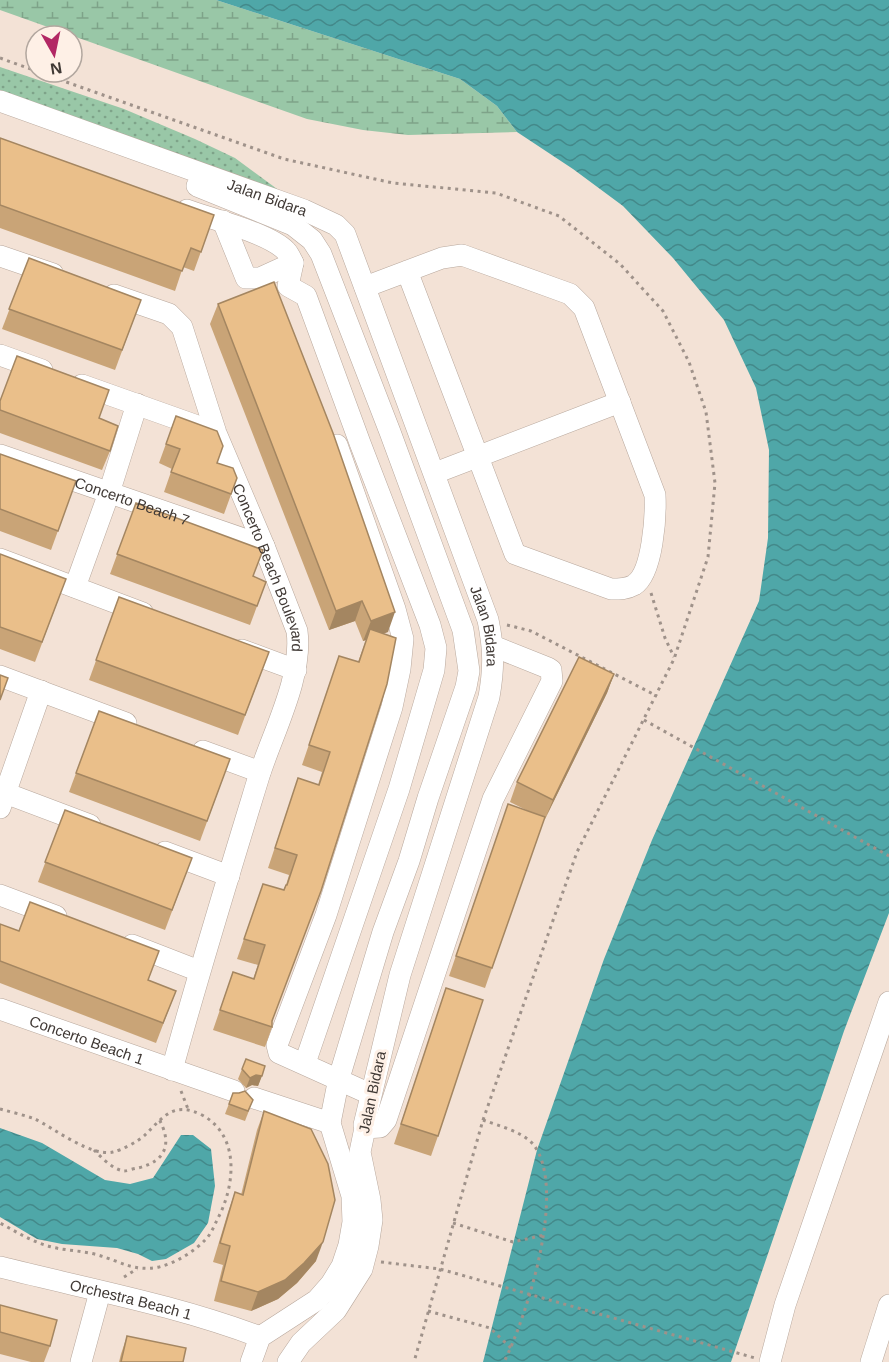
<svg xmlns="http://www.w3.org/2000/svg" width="889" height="1362" font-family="Arial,sans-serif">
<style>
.grass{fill:url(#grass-dots)}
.wetland{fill:url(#wetland-marsh)}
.water{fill:url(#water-waves)}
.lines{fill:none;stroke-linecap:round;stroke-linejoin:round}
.minor-casing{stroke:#b8a89d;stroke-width:22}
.path{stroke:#9f928a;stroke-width:3;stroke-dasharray:3 4.5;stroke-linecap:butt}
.minor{stroke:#fff;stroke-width:21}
.wall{fill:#c9a477}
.shaded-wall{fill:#a48661}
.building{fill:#eabf8a;stroke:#a48661;stroke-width:1.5}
.labels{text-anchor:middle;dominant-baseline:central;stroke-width:6;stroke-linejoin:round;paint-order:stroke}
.street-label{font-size:15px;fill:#403935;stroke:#fef0e6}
</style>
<defs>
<pattern id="grass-dots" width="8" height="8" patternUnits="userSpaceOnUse" patternTransform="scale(1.5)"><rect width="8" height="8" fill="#99c7a7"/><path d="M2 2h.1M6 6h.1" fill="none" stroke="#7ea389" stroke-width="1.8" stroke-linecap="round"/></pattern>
<pattern id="wetland-marsh" width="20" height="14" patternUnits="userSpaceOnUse" patternTransform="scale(1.5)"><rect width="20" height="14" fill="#99c7a7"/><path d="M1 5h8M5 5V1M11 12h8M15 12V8" fill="none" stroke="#7ea389"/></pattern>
<pattern id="water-waves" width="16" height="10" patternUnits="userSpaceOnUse" patternTransform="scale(1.5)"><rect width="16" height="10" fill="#4fa7a8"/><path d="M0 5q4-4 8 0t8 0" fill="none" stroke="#43898a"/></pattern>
</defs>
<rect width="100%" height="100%" fill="#f3e2d6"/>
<!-- grass -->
<path class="grass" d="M0 67 124 109 195 139 235 158 288 197 0 91Z"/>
<!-- wetland -->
<path class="wetland" d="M0 0H216L460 79 497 106 517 132 408 135 363 130 307 119 0 10Z"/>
<!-- water -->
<g class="water">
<path d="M216 0H889V913L844 1031 731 1362H483L537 1150 604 959 652 840 759 601 768 538 769 450 756 388 724 320 673 258 623 206 573 169 517 132 497 106 460 79Z"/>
<path d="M0 1128 42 1143 105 1180 130 1184 153 1178 181 1135H193L211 1149 215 1186 208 1223 194 1243 166 1259 152 1261 138 1254 117 1248 62 1244 37 1239 0 1217Z"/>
</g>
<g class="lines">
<defs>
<g id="minor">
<path id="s1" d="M0 101 304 210 336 225 345 234 488 620C494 649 494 669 489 697L400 975 364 1125 365 1128 360 1152 370 1200 372 1220 368 1246 362 1269 336 1310 301 1343 288 1362"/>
<path d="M197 186 293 225 312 240 321 254 390 432 463 630 469 671 466 687 428 798 409 861 383 932 339 1078 330 1123 352 1196 353 1222 349 1245 342 1266 331 1284 317 1300 260 1337 251 1362"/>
<path d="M187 210C211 219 269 233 286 251 289 254 291 259 293 263L288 286 306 296 360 443 430 625 436 648 434 670 399 789 305 1063"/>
<path d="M223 221 246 278H260L293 263"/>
<path d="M0 256 53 274"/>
<path d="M365 287 442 258 462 255 570 294 584 308 655 495C656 515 653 573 634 585 627 589 620 589 611 589L515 554 407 271"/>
<path id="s2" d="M114 295 169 314 182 327 216 433 264 546 297 631C303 677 273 732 259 776 229 874 199 971 172 1070"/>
<path d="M0 355 42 370"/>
<path d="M82 385 203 428"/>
<path d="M337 445 395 609 403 639 400 669 392 707 326 915 277 1045 279 1053 370 1094"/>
<path id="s3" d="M0 455 264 546"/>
<path d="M435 473 620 402"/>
<path d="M0 559 143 613"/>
<path d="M75 587 109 493 137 404"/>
<path d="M242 650 296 670"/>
<path d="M0 676 126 723"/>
<path d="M203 751 260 772"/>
<path d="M0 791 90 825"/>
<path d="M0 808 41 691"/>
<path d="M165 852 229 876"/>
<path d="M0 895 56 916"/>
<path d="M132 945 199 971"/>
<path id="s4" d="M0 1009 234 1091"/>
<path d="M254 1098 330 1123"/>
<path d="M365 1128 380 1127 386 1120 493 799 552 681 551 670 548 668 493 646"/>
<path id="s5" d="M0 1267C87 1289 176 1305 260 1337"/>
<path d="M81 1362 100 1292"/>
<path d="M770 1362 785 1305 889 1002"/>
<path d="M871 1362 889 1305"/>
</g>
</defs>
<!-- minor casing -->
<use href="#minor" class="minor-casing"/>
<!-- path -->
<g class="path">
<path d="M0 58 36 71"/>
<path d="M38 72 284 159 393 183 496 193 559 216 620 264 663 311 689 362 706 412 715 483 708 557 674 659 577 852 483 1120 414 1362"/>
<path d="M651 593 665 638 674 657"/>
<path d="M507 625 531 631 657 696"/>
<path d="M644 720 889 856"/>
<path d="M181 1091 188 1109"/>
<path d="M0 1109C11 1112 24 1115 35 1119 55 1129 91 1157 113 1152 122 1150 139 1141 145 1135 164 1116 174 1101 202 1115 241 1136 235 1187 217 1220 214 1226 211 1234 206 1239 195 1251 176 1263 159 1267 134 1272 122 1262 98 1255 81 1250 62 1251 45 1245 29 1240 15 1231 0 1223"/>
<path d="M483 1120C499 1126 521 1131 533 1144 568 1188 527 1316 504 1362"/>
<path d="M94 1150C102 1158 112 1169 124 1171 128 1171 134 1168 138 1168 167 1161 172 1143 159 1119"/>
<path d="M453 1223 513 1242 544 1235"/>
<path d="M381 1262 440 1269 755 1358"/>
<path d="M124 1277 137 1269"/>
<path d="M428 1311 490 1328 511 1348"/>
</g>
<!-- minor -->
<use href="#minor" class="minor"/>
</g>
<!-- wall -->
<g class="wall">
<path d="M0 138 214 215 194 271 183 267 175 291 0 228Z"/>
<path d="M29 258 141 300 115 370 2 329Z"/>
<path d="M218 304 388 632 383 633 272 1022V1027L265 1047 213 1030 233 972 253 979 258 965 237 959 263 884 283 890 286 885 289 875 268 868 298 778 318 785 322 772 302 765 339 656 358 662 366 640 363 641 355 621 329 630 210 324Z"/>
<path d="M0 401 99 418 110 451 102 470 0 433Z"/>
<path d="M176 416 217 463 237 478 224 514 164 492 172 469 159 463Z"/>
<path d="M0 454 76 481 51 550 0 531Z"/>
<path d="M136 503 253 576 266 582 250 625 110 574Z"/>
<path d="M0 554 66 579 35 662 0 649Z"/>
<path d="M119 597 269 652 238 735 89 680Z"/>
<path d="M614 674 607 693 545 819 544 818 485 988 449 976 501 824 530 812 510 802 517 782Z"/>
<path d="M99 711 230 759 200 841 69 792Z"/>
<path d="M65 810 192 858 165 930 38 882Z"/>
<path d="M0 924 176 991 156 1043 0 983Z"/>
<path d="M446 988 438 1136 431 1156 394 1144Z"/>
<path d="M246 1059 265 1066 258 1086 252 1085 246 1088 238 1079Z"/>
<path d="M233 1093 253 1100 245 1121 225 1114Z"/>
<path d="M264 1111 316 1261 297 1283 278 1299 251 1311 214 1301 223 1265 213 1262 228 1212 235 1192 241 1195 257 1130Z"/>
<path d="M0 1305 50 1346 44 1362H31L0 1354Z"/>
<path d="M127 1336 183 1362H119L121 1354Z"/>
</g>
<!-- shaded-wall -->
<g class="shaded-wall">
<path d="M362 601 355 621 329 630 336 611Z"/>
<path d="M395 612 388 632 363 641 371 621Z"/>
<path d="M614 674 607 693 545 819 553 800Z"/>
<path d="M256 1075 262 1076 258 1086 252 1085 246 1088 250 1078Z"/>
<path d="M323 1242 316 1261 297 1283 278 1299 251 1311 258 1292Z"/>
</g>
<!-- building -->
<g class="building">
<path d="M0 138 214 215 201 252 191 248 182 271 0 205Z"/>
<path d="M29 258 141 300 122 350 9 309Z"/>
<path d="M274 282 333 433 395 612 371 621 362 601 336 611 218 304Z"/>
<path d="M17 356 109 390 99 418 118 426 110 451 0 410V401Z"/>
<path d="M176 416 217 431 223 446 217 463 233 468 237 478 231 494 171 472 180 449 166 444Z"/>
<path d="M0 454 76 481 58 531 0 509Z"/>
<path d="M136 503 263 550 253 576 266 582 257 606 117 554Z"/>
<path d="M0 554 66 579 42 642 0 627Z"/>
<path d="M119 597 269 652 245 715 96 660Z"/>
<path d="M370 629 396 638 387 684 321 891 272 1021V1027L220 1010 233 972 254 979 265 945 244 939 263 884 284 890 286 885H287L297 855 275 848 298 778 319 785 330 752 309 745 339 656 359 662Z"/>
<path d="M579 657 614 674 553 800 517 782Z"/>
<path d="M0 675 8 678 0 700Z"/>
<path d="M99 711 230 759 207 821 76 773Z"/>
<path d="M508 804 545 817 492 968 456 956Z"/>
<path d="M65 810 192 858 172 910 45 862Z"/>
<path d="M30 902 159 951 148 980 176 991 163 1023 0 961V924L19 931Z"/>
<path d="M446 988 483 1000 438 1136 401 1124Z"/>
<path d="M246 1059 265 1066 262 1076 256 1075 250 1078 242 1069Z"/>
<path d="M245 1091 253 1100 248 1111 229 1104 233 1093H239Z"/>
<path d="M264 1111 311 1129 328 1164 335 1200 323 1242 304 1263 285 1280 258 1292 221 1281 230 1246 220 1243 235 1192 243 1195Z"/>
<path d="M0 1305 57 1320 50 1346 0 1332Z"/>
<path d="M127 1336 186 1348 183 1362H121Z"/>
</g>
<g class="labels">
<!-- street labels -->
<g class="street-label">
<text stroke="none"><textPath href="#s1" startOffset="284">Jalan Bidara</textPath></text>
<text stroke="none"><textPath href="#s3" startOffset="140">Concerto Beach 7</textPath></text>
<text stroke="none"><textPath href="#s2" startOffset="333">Concerto Beach Boulevard</textPath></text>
<text stroke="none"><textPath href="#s1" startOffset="788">Jalan Bidara</textPath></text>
<text stroke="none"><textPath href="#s4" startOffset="92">Concerto Beach 1</textPath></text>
<text transform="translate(372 1092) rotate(-78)">Jalan Bidara</text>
<text stroke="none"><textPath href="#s5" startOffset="135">Orchestra Beach 1</textPath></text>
</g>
</g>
<!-- north arrow -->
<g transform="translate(54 54) rotate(171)"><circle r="28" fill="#fef0e6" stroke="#b2a79f" stroke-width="1.5"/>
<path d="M0-4.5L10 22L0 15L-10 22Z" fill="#b22764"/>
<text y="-9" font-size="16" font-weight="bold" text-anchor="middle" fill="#403935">N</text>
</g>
</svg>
